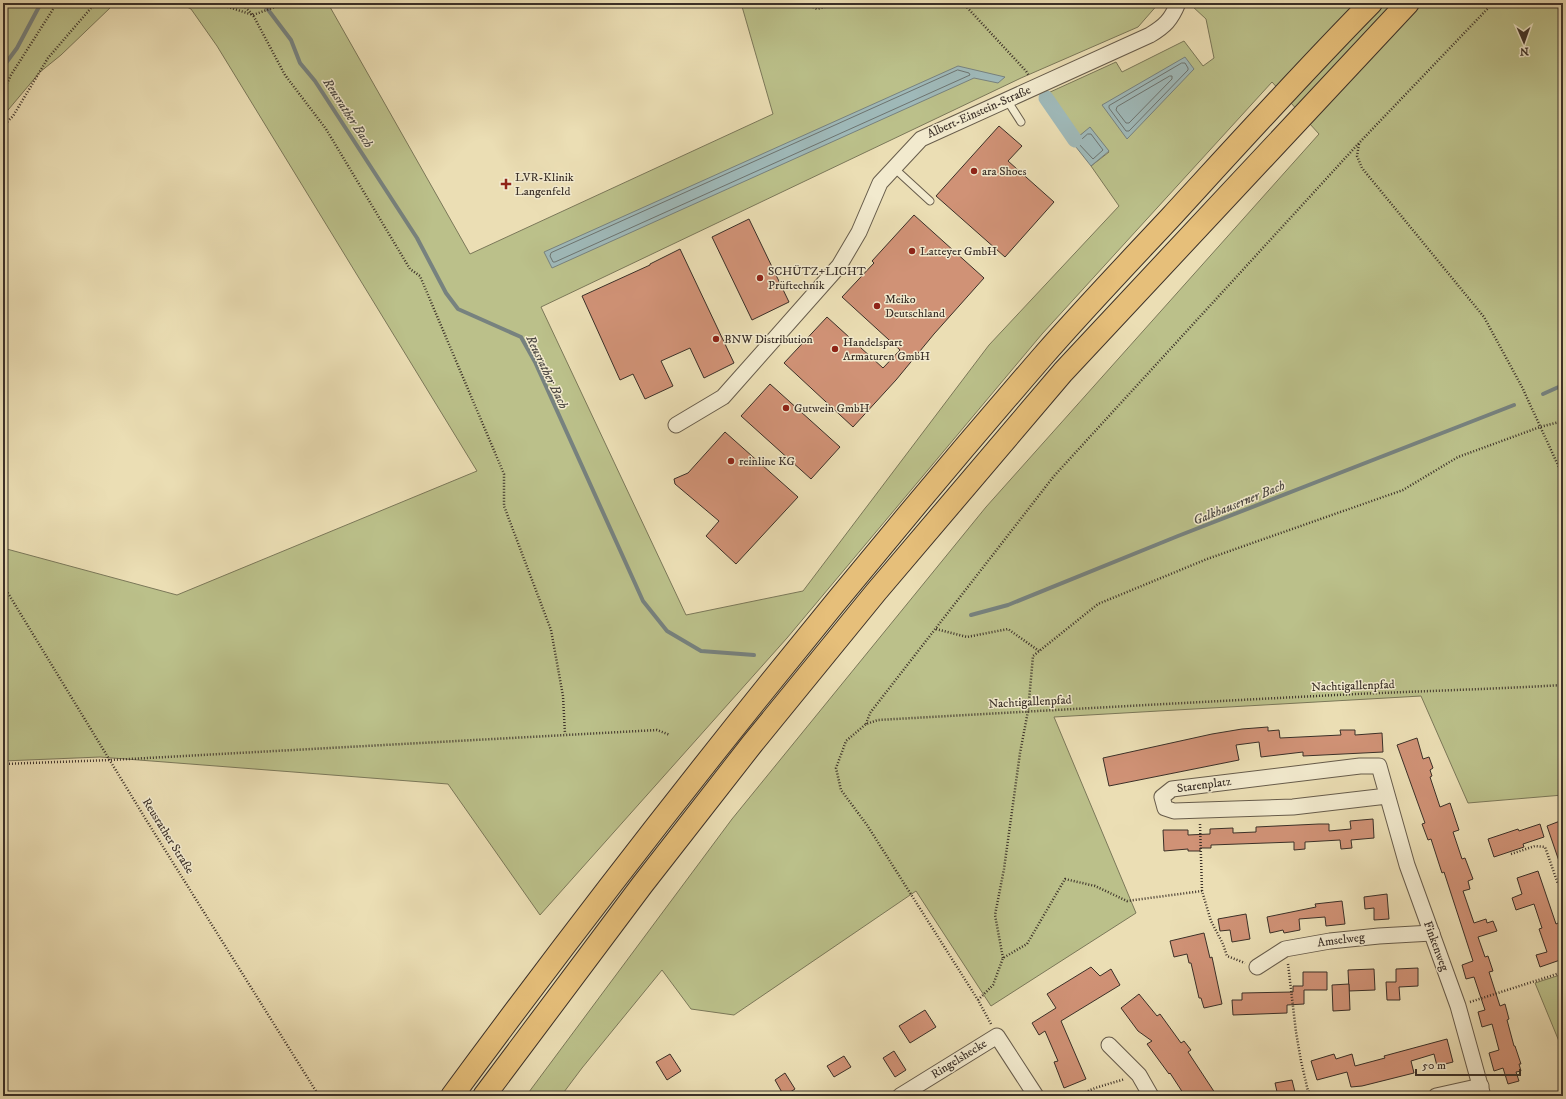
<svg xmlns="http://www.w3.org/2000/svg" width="1566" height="1099" font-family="'IM FELL DW Pica',serif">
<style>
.green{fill:#bbc08a;stroke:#7b7859}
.water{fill:#9fb9b9;stroke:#77827f}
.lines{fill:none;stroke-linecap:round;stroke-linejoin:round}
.shore{stroke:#6d7470;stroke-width:1}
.stream{stroke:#77827f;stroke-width:4}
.canal{stroke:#9fb9b9;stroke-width:15}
.building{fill:#d09276;stroke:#3b3028}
.service-casing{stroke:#675c4b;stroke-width:9}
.minor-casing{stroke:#675c4b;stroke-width:17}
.motorway-casing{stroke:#3b3028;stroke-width:24}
.path{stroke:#3b3028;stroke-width:2.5;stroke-dasharray:1 2;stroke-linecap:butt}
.service{stroke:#f2eace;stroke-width:7}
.minor{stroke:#f2eace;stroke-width:15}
.motorway{stroke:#e6bf7a;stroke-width:22}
.poi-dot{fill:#8f2418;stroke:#f2eace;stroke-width:1.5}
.labels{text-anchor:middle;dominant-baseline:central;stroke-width:3;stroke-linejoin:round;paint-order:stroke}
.street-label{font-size:12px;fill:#3b3028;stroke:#f2eace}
.poi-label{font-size:12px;fill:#3b3028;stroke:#f2eace;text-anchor:start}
.water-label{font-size:13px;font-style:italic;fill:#4f4b45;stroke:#f2eace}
</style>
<rect width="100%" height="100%" fill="#ebdeb4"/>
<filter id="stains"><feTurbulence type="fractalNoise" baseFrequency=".005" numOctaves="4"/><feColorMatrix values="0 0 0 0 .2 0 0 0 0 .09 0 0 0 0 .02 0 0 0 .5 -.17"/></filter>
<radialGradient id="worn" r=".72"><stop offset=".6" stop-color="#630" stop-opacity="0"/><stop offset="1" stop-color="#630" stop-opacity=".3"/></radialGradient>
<!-- green -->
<g class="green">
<path d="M3 3H126L111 7 61 55 40 72 3 116Z"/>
<path d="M179 3H337L330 7 470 254 773 114 741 3H1159L1138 27 1021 78 541 307 686 615 803 591 989 345 1119 206 1091 166 1109 152 1090 128 1078 137 1048 93 1116 62 1122 72 1184 41 1203 66 1214 58 1206 19 1192 6 1209 7 1208 3H1563V795L1468 803 1421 696 1054 717 1136 913 991 1006 916 891 734 1015 691 1009 662 970 582 1068 561 1096H526L732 819 986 507 1319 134 1272 82 1042 334 787 638 540 915 448 784 100 757 3 761V548L177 595 477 471 217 46 191 9Z"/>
<path d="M1563 974V1051L1535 983Z"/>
</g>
<!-- water -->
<g class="water">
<path d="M1185 57 1194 69 1127 139 1102 105Z"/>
<path d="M958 66 1005 77 998 83 974 78 552 268 544 252Z"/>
<path d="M1090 127 1109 151 1091 166 1072 142Z"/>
</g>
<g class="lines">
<!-- shore -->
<g class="shore">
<path d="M1182 63H1185L1188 68V70L1129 131H1126L1109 108V106Z"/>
<path d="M958 70 969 73 970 75 555 262H553L550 256 551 253Z"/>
<path d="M1170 76H1172V79L1129 123H1126L1116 110 1117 107Z"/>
<path d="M1088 134H1091L1103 150 1093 159 1078 143Z"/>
</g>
<!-- stream -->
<g class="stream">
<path d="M263 3 291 40 300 63 315 81 417 238 446 293 458 309 521 337 535 362 643 601 667 631 701 651 754 655"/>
<path d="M3 67 17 48 41 3"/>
<path d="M1543 394 1563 385"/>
<path d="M971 615 1008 605 1178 536 1514 405"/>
</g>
<!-- canal -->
<path class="canal" d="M1046 98 1075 140"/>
</g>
<!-- building -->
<g class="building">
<path d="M999 126 1022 146 1008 161 1054 202 1005 257 936 196Z"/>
<path d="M914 215 984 278 934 334 896 380 853 427 784 363 827 317 883 368 900 350 842 297 874 263 872 261Z"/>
<path d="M749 219 789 302 752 320 712 237Z"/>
<path d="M680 249 734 363 704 378 690 348 661 361 673 386 645 399 633 374 620 380 582 296 650 265V264Z"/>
<path d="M770 384 840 447 811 479 741 416Z"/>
<path d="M725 432 798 497 736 564 706 536 719 521 675 484 674 479 688 473Z"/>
<path d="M1268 727V731L1279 730 1280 738 1341 735 1340 730H1355V735L1382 733 1383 752 1303 756V752L1261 757 1259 742 1236 745 1239 760 1109 786 1103 758 1212 734 1242 729Z"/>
<path d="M1417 738 1423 759 1429 757 1433 768 1430 770 1432 776 1430 777 1440 807 1450 803 1459 830 1453 832 1462 859 1465 858 1473 879 1468 881 1470 889 1463 891 1474 923 1486 919 1487 923 1493 921 1497 931 1478 937 1485 957 1488 956 1493 971 1489 972 1500 1006 1505 1004 1509 1019 1507 1020 1514 1046H1515L1521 1064H1519L1521 1071 1516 1072 1519 1081 1508 1084 1503 1068 1494 1071 1489 1053 1499 1050 1492 1024 1482 1027 1478 1012 1485 1010 1474 977 1466 979 1462 965 1473 961 1444 872 1442 873 1431 839 1428 840 1422 824 1425 823 1397 745Z"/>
<path d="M1373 819 1374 838 1351 840 1352 848 1341 849 1340 840 1305 842V849L1294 850V842L1211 845V848H1200V851H1188V849L1164 851 1163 830H1188V835L1210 834V829L1233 828V833L1256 832V827L1319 824H1329V831L1351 829 1350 821Z"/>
<path d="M1560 821 1563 832V867H1561L1547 826Z"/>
<path d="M1540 824 1544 837 1523 844 1524 847 1494 857 1488 839 1518 829 1519 831Z"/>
<path d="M1538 871 1556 924 1560 922 1563 931V959L1540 967 1536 955 1547 952 1539 929 1542 928 1534 904 1516 910 1512 898 1522 894 1517 878Z"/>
<path d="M1387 894 1389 919 1374 920V908L1365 909 1364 897Z"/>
<path d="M1342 901 1345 924 1326 926 1325 917 1299 919 1300 930 1284 933 1283 930 1270 933 1267 917 1316 907 1315 904Z"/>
<path d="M1246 914 1250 939 1232 942 1230 930 1220 931 1218 919Z"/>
<path d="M1204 933 1210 958 1212 957 1222 1004 1204 1008 1201 998H1199L1191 963H1189L1187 954 1174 957 1170 941Z"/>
<path d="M1091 967 1100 976 1111 969 1120 985 1061 1021 1086 1079 1064 1088 1054 1062 1058 1061 1045 1031 1039 1035 1032 1023 1056 1008 1047 994Z"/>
<path d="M1418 968V986L1399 987 1400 1000H1387L1386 982H1396V969Z"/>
<path d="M1374 969 1375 990 1349 991 1348 970Z"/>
<path d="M1303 972H1327V990H1304V1004L1287 1005V1013L1233 1015 1232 1000H1242V993L1293 992V986H1303Z"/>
<path d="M1349 984 1350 1010 1333 1011 1332 985Z"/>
<path d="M1139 994 1157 1016 1160 1014 1181 1043 1184 1041 1191 1050 1188 1052 1217 1096H1185L1170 1073 1169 1074 1147 1044 1152 1041 1138 1031 1121 1008Z"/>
<path d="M925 1010 936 1027 910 1043 899 1026Z"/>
<path d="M1447 1039 1453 1062 1437 1066 1434 1054 1411 1061 1414 1073 1362 1086 1351 1087 1347 1072 1317 1080 1311 1061 1334 1054 1336 1059 1352 1054 1355 1066 1385 1058 1384 1056Z"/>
<path d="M894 1051 906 1070 895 1077 883 1058Z"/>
<path d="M670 1054 681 1071 667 1080 656 1062Z"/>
<path d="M844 1056 851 1067 834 1077 827 1066Z"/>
<path d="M785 1073 795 1089 784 1096 775 1080Z"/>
<path d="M1292 1080 1296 1096H1278L1275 1083Z"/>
</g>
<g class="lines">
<defs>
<g id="service">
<path d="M1007 100 1021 122"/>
<path d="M894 168 930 201"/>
</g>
<g id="minor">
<path d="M676 425 723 397 839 266 859 232 880 183 921 139 1150 35C1165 26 1171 20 1178 3"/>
<path d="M1387 796 1293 807 1174 811 1165 808 1162 797 1172 789 1360 766H1379L1407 865 1458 1006 1483 1096"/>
<path d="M1257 967 1285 949 1330 941 1379 936 1432 933"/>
<path d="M1109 1045 1139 1075 1151 1096"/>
<path d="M900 1096 997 1036 1036 1096"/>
<path d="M1436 1096 1481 1086"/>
</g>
<g id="motorway">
<path d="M452 1096C639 842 836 595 1043 356 1084 309 1127 264 1170 218 1236 146 1302 73 1371 3"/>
<path d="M484 1096 642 885 752 744 876 592 1063 372 1408 3"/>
</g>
</defs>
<!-- service casing -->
<use href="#service" class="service-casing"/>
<!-- minor casing -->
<use href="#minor" class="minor-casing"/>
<!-- motorway casing -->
<use href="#motorway" class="motorway-casing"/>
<!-- path -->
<g class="path">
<path d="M216 3 253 15 286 3"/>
<path d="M241 3 253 15 285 75 326 129 410 269 420 276 504 474V506L551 630 563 696 565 734"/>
<path d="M805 3 817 9 839 3"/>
<path d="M963 3 1026 71 1029 76"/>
<path d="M3 92 11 75 57 3"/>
<path d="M3 126 13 116 48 58 91 8 101 3"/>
<path d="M1359 144 1357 156 1362 168 1484 317 1522 387 1563 476"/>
<path d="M3 585 145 818 319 1096"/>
<path d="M936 629 967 637 1008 629 1039 651"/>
<path d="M866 724 870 713 1054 476 1359 143 1493 3"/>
<path d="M3 764 111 760 657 730 670 735"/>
<path d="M1200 824 1202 891"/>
<path d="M1511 854 1535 846 1545 847 1558 884 1563 885"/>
<path d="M1003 958 995 915 1004 869 1020 753 1028 711 1033 656 1098 604 1207 559 1403 490 1458 457 1540 427 1563 421"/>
<path d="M1288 964 1296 1032 1301 1061 1308 1091 1315 1096"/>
<path d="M978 1000 993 985 1003 958 1027 944 1065 879 1095 886 1127 901 1202 891 1211 921 1223 944 1227 956 1245 963"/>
<path d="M1470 1002 1563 972"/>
<path d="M991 1024 978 1000 867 825 841 790 836 768 846 741 866 724 878 720C1037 711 1197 702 1356 694 1425 691 1494 689 1563 685"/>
<path d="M1077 1096 1095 1088 1125 1079"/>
</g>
<!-- service -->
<use href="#service" class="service"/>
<!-- minor -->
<use href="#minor" class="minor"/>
<!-- motorway -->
<use href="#motorway" class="motorway"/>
</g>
<!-- markers -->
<g class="poi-dot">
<circle cx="974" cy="171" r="4"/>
<path d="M504 178h4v4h4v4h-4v4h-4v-4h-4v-4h4z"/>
<circle cx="912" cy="251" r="4"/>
<circle cx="760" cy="278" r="4"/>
<circle cx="877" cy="306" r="4"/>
<circle cx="716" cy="339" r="4"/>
<circle cx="835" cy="349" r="4"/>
<circle cx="786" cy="408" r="4"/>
<circle cx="731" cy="461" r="4"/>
</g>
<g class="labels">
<!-- street labels -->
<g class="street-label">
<text transform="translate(979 112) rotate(-24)">Albert-Einstein-Straße</text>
<text transform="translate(1353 686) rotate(-2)">Nachtigallenpfad</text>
<text transform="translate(1030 702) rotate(-3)">Nachtigallenpfad</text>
<text transform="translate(1204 785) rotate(-8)">Starenplatz</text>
<text transform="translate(168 836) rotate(58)">Reusrather Straße</text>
<text transform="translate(1341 940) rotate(-7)">Amselweg</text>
<text transform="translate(1436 946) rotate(70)">Finkenweg</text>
<text transform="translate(959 1059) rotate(-32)">Ringelshecke</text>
</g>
<!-- poi labels -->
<g class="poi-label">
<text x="982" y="171">ara Shoes</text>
<text x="515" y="177">LVR-Klinik<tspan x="515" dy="14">Langenfeld</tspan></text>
<text x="920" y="251">Latteyer GmbH</text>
<text x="768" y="271">SCHÜTZ+LICHT<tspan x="768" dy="14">Prüftechnik</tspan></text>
<text x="885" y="299">Meiko<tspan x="885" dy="14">Deutschland</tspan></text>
<text x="724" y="339">BNW Distribution</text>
<text x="843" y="342">Handelspart<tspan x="843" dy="14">Armaturen GmbH</tspan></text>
<text x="794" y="408">Gutwein GmbH</text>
<text x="739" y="461">reinline KG</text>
</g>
<!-- water labels -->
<g class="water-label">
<text transform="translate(348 113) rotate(57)">Reusrather Bach</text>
<text transform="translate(547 372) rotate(64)">Reusrather Bach</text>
<text transform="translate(1239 503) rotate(-22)">Galkhauserner Bach</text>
</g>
</g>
<!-- margin -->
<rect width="1566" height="1099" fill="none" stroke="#ebdeb4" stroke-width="16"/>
<rect x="4" y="4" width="1558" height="1091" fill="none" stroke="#3b3028" stroke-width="2"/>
<rect x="8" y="8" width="1550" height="1083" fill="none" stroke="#3b3028"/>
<!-- north arrow -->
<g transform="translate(1524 42) rotate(178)" stroke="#f2eace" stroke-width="3" paint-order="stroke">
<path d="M0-3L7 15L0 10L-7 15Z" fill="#3b3028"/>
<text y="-6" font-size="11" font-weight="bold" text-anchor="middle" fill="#3b3028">N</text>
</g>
<!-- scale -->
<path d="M1416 1069v6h104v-6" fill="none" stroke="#3b3028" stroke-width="2"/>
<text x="1422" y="1069" font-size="12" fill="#3b3028" stroke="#f2eace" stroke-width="3" paint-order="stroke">50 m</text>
<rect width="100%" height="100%" filter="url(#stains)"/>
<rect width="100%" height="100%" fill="url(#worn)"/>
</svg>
